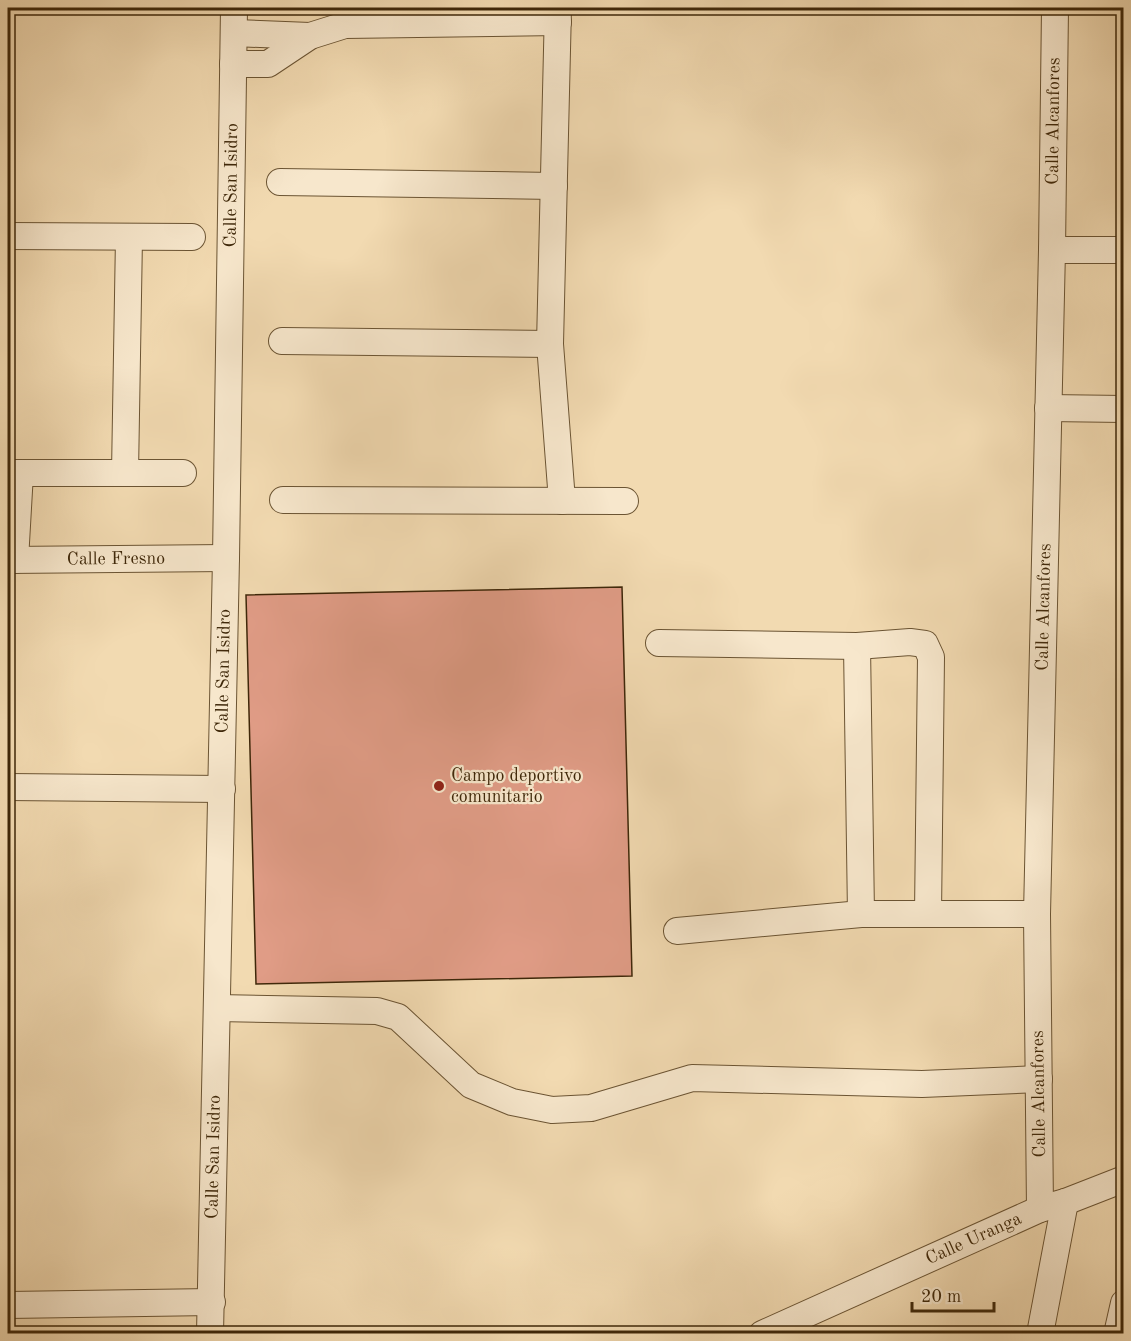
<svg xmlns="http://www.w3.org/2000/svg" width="1131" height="1341" font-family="'Old Standard TT',serif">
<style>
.building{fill:#e09c86;stroke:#3e2709;stroke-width:1.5}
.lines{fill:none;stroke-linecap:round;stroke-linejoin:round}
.minor-casing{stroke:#6b5433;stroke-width:28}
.minor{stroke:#f7e7cc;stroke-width:26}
.poi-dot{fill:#8f2418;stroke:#f7e7cc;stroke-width:2}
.labels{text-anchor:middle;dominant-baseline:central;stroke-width:4.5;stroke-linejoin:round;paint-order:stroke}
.street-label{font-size:18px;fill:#3e2709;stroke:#f7e7cc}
.poi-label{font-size:18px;fill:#3e2709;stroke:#f7e7cc;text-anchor:start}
</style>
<rect width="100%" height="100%" fill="#f2dab1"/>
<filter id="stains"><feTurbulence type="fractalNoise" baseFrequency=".00333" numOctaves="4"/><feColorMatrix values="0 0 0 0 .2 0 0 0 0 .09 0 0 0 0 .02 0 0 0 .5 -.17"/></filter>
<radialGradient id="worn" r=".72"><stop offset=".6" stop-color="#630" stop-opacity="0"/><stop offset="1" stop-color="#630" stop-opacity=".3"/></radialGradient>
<!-- building -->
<path class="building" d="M622 587 632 976 256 984 246 595Z"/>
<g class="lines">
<defs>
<g id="minor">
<path d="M558 8 550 344 562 501"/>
<path d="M234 33 310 36"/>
<path d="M233 64H268L310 36 345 25 558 22"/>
<path d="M280 182 554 186"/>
<path d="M8 236 192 237"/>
<path d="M1052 250H1124"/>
<path d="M282 341 550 344"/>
<path d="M1048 408 1124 409"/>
<path d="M8 473H183"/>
<path d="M125 473 129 237"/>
<path d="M283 500 625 501"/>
<path id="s1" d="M8 560 226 558"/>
<path d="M15 560 20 473"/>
<path d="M659 643 857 646 910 642 925 644 931 657 928 914"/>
<path d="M857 646 861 914"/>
<path d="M8 787 222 789"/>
<path d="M677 931 861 914H1037"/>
<path d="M217 1008 377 1011 398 1017 471 1085 512 1102 552 1110 591 1108 692 1078 922 1084 1039 1079"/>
<path id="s2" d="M1040 1209 1037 914 1052 250 1055 8"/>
<path d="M8 1305 212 1302"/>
<path id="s3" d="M210 1334 226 558 234 8"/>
<path id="s4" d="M762 1334 1040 1209 1065 1202 1124 1179"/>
<path d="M1040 1334 1065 1202"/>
<path d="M1117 1334 1124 1303"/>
</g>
</defs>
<!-- minor casing -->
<use href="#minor" class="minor-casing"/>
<!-- minor -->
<use href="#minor" class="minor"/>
</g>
<!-- markers -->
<circle class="poi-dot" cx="439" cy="786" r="6"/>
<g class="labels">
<!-- street labels -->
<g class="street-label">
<text stroke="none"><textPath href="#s2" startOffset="1088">Calle Alcanfores</textPath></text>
<text stroke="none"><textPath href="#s3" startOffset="1149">Calle San Isidro</textPath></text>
<text stroke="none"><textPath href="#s1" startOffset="108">Calle Fresno</textPath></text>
<text stroke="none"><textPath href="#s2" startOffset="602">Calle Alcanfores</textPath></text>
<text stroke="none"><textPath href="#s3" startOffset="663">Calle San Isidro</textPath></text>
<text transform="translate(1039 1094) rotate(-91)">Calle Alcanfores</text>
<text stroke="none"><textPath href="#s3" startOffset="177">Calle San Isidro</textPath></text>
<text stroke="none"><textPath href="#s4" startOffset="232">Calle Uranga</textPath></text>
</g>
<!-- poi labels -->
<g class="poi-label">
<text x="451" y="776">Campo deportivo<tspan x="451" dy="21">comunitario</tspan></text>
</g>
</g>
<!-- margin -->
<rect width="1131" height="1341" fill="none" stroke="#f2dab1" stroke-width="30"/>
<rect x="9" y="9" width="1113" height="1323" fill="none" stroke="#3e2709" stroke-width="3"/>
<rect x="15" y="15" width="1101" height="1311" fill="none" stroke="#3e2709" stroke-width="1.5"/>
<!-- scale -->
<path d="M912 1302v9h82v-9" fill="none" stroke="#3e2709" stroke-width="3"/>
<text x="921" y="1302" font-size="18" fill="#3e2709" stroke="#f7e7cc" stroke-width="4.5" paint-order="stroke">20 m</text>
<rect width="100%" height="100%" filter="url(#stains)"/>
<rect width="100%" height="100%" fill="url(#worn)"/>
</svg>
